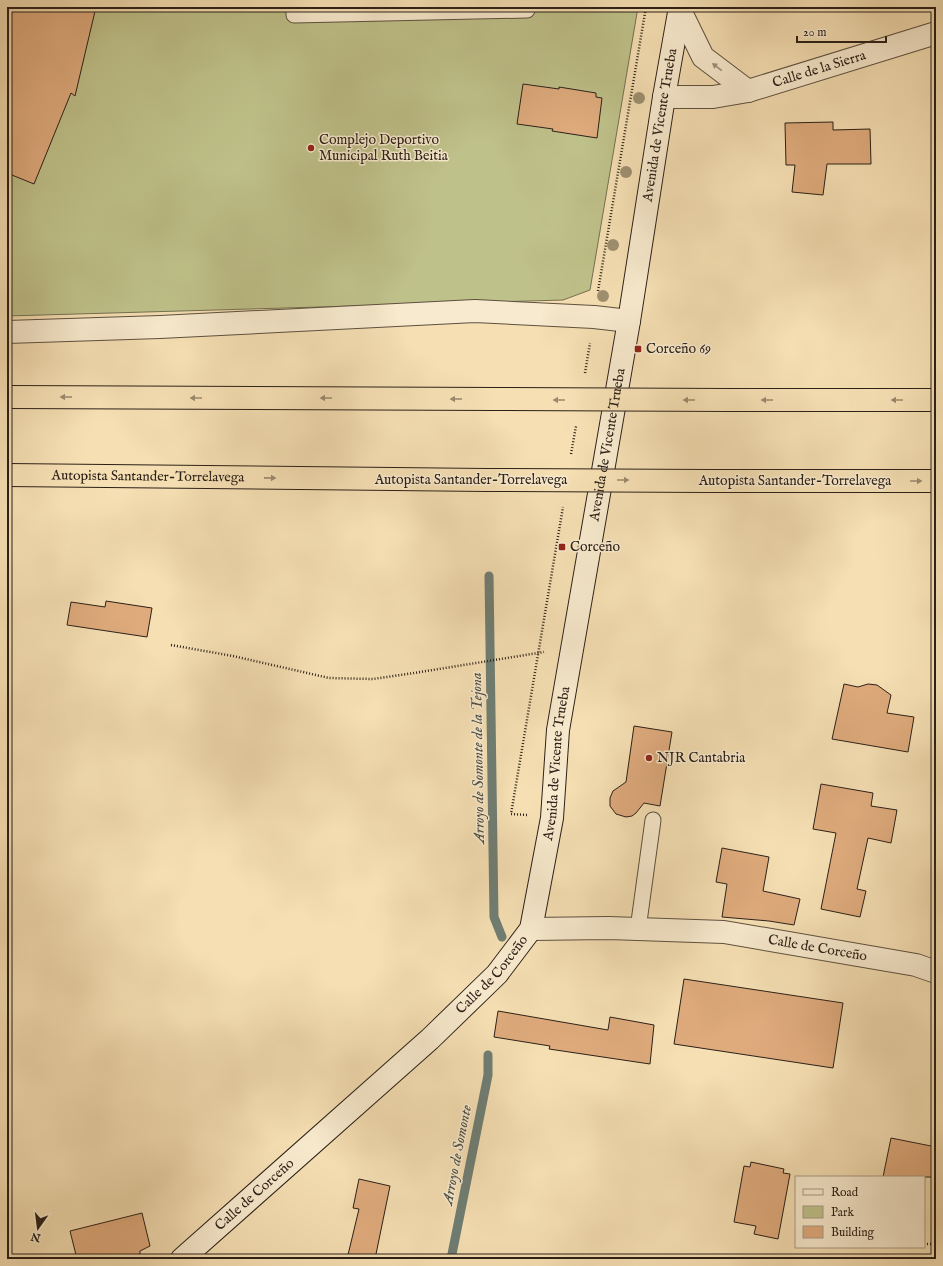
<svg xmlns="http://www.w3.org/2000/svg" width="943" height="1266" font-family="'IM FELL English',serif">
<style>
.green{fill:#bfc18a;stroke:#757051}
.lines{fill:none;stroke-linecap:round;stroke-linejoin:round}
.stream{stroke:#6f7e74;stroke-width:9}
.building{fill:#dfab7d;stroke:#2b2018}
.lane-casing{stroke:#5e503f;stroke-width:17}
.street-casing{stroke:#5e503f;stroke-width:24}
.secondary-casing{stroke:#2b2018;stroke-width:24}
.highway-casing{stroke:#2b2018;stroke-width:24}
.path{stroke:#2b2018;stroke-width:2.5;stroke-dasharray:1 2;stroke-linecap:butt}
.lane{stroke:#f8eace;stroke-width:15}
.street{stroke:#f8eace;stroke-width:22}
.secondary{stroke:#f8eace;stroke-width:22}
.highway{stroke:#f5dfb3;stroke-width:22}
.highway-bridge-casing{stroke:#2b2018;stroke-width:24;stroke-linecap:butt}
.highway-bridge{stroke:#f5dfb3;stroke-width:22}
.tree{fill:#9e9070}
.oneway{fill:#9c8f7c}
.oneway2{fill:#9a896d}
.poi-dot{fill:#8f2418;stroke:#f8eace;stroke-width:1.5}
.labels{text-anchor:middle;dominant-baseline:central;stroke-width:3;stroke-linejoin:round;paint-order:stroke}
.street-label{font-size:14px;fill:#2b2018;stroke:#f8eace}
.poi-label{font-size:14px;fill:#2b2018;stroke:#f8eace;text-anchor:start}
.water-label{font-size:15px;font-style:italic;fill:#4d4f46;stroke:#f8eace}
</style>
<rect width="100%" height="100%" fill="#f5dfb3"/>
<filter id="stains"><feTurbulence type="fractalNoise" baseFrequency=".005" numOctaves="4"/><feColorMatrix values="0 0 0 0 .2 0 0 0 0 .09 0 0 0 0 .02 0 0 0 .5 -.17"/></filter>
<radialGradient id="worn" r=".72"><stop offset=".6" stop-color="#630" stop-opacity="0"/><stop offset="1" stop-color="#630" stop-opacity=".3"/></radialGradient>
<!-- green -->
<path class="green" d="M7 7H638L590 290 563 300 7 316Z"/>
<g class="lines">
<!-- stream -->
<g class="stream">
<path d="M489 576 494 917 502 937"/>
<path d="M451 1259 488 1075V1055"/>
</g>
</g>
<!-- building -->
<g class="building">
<path d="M7 7H96L75 96 71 93 34 184 7 173Z"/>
<path d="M523 84 559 89V87L596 93V97L602 98 597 138 552 131 553 129 517 124Z"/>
<path d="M833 122V130L870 129 871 164H827L823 195 792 192 795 165H786L785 123Z"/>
<path d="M106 601 152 608 147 637 67 625 71 602 105 607Z"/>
<path d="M844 684 858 687 868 684 877 685 891 695 887 713 914 717 908 752 832 739Z"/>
<path d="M634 726 672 732 660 806 644 803 636 813 632 816 626 817 616 814 610 806V798L613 791 626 782Z"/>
<path d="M821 784 873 793 871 806 897 810 891 843 868 838 857 889 866 891 860 917 821 909 836 833 813 829Z"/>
<path d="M722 848 769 857 763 891 800 899 794 925 769 921 722 917 727 884 716 882Z"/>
<path d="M684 979 843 1003 833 1068 674 1044Z"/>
<path d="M498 1011 608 1030 610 1017 654 1025 650 1064 549 1049 550 1046 494 1037Z"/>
<path d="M891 1138 936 1147V1177H883Z"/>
<path d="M751 1162 784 1169 783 1173 790 1174 778 1239 754 1234 756 1226 734 1222 744 1166 750 1167Z"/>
<path d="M359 1179 390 1186 375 1259H347L359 1209 353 1208Z"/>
<path d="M142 1213 150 1246 140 1251V1254L121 1259H77L70 1231Z"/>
</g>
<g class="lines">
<defs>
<g id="lane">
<path d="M294 7V15L527 10"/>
<path d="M638 929 653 820"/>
</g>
<g id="street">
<path d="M679 8 703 57 748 91"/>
<path id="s1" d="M664 97H713L748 91 936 33"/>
<path d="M7 332 160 327 475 311 594 317 629 321"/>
<path id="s2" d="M531 929 609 928 724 932 916 965 936 972"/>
</g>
<g id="secondary">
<path id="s3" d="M182 1259 430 1039 497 974 531 929 552 818 558 730 629 321 664 97 680 7"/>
</g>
<g id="highway">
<path d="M7 397 495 399"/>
<path d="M728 400H936"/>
<path id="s4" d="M7 475 486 480"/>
<path d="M709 481H936"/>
</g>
</defs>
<!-- lane casing -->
<use href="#lane" class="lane-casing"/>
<!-- street casing -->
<use href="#street" class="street-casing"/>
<!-- secondary casing -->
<use href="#secondary" class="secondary-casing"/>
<!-- highway casing -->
<use href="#highway" class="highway-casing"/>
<!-- path -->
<g class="path">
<path d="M598 291 646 7"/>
<path d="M585 373 590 343"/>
<path d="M571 454 576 426"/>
<path d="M171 645 233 656 329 678 373 679 414 673 544 652"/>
<path d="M527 815 511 814 563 507"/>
<path d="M924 1244H936"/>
</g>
<!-- lane -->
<use href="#lane" class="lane"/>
<!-- street -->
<use href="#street" class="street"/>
<!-- secondary -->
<use href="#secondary" class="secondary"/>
<!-- highway -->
<use href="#highway" class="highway"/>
<defs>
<g id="highway-bridge">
<path d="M495 399 728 400"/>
<path d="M486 480 709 481"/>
</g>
</defs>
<!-- highway-bridge casing -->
<use href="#highway-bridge" class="highway-bridge-casing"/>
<!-- highway-bridge -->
<use href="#highway-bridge" class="highway-bridge"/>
</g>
<!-- trees -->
<g class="tree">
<circle cx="639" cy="98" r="6"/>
<circle cx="626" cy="172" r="6"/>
<circle cx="613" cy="245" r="6"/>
<circle cx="603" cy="296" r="6"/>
</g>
<!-- one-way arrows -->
<defs><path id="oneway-solid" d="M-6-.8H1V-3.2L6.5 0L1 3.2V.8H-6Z"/></defs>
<use class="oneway" href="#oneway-solid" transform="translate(717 67) rotate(-143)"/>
<g class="oneway2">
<use href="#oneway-solid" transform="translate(66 397) rotate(-180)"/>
<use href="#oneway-solid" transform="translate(196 398) rotate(-180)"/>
<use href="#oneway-solid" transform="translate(326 398) rotate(-180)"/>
<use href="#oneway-solid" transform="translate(456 399) rotate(-180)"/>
<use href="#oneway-solid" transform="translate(559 400) rotate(-180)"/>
<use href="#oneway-solid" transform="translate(689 400) rotate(-180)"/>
<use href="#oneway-solid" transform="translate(767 400) rotate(180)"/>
<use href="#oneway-solid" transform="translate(897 400) rotate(180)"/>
<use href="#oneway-solid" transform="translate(270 478) rotate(1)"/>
<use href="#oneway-solid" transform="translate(623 480)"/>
<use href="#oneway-solid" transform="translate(916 481)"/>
</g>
<!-- markers -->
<g class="poi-dot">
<circle cx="311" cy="148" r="4"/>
<rect x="634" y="345" width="8" height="8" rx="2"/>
<rect x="558" y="543" width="8" height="8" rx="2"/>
<circle cx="649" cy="758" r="4"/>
</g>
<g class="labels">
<!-- street labels -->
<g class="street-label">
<text stroke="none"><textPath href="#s1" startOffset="159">Calle de la Sierra</textPath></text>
<text stroke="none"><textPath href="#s3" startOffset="1296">Avenida de Vicente Trueba</textPath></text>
<text stroke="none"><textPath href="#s3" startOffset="972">Avenida de Vicente Trueba</textPath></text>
<text stroke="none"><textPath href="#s4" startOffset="141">Autopista Santander-Torrelavega</textPath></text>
<text x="471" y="480">Autopista Santander-Torrelavega</text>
<text x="795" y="481">Autopista Santander-Torrelavega</text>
<text stroke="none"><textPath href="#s3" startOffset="649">Avenida de Vicente Trueba</textPath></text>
<text stroke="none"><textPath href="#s2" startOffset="288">Calle de Corceño</textPath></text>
<text stroke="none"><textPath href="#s3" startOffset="421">Calle de Corceño</textPath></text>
<text stroke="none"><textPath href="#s3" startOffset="97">Calle de Corceño</textPath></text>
</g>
<!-- poi labels -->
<g class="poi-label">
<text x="319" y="140">Complejo Deportivo<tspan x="319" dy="16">Municipal Ruth Beitia</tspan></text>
<text x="646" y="349">Corceño 69</text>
<text x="570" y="547">Corceño</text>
<text x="657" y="758">NJR Cantabria</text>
</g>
<!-- water labels -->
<g class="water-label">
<text transform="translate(478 758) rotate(-91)">Arroyo de Somonte de la Tejona</text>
<text transform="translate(457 1155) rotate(-79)">Arroyo de Somonte</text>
</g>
</g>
<!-- margin -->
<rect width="943" height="1266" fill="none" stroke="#f5dfb3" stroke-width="24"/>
<rect x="8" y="8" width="927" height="1250" fill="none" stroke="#2b2018" stroke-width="2"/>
<rect x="12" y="12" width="919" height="1242" fill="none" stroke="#2b2018"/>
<!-- legend -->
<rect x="795" y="1176" width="130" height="72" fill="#f8eace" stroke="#a69985"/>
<rect x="803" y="1189" width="20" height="6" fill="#f8eace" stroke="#a69985"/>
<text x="831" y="1196" font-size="12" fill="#2b2018">Road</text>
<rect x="803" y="1206" width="20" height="12" fill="#bfc18a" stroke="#a69985"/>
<text x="831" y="1216" font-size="12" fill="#2b2018">Park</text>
<rect x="803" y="1226" width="20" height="12" fill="#dfab7d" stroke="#a69985"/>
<text x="831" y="1236" font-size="12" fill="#2b2018">Building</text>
<!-- north arrow -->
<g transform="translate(38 1228) rotate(194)" stroke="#f8eace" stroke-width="3" paint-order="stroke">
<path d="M0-3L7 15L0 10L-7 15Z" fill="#2b2018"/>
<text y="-6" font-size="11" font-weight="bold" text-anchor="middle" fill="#2b2018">N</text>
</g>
<!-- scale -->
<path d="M797 36v6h89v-6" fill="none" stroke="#2b2018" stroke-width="2"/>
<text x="803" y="36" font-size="12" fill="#2b2018" stroke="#f8eace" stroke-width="3" paint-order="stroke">20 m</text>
<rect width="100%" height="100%" filter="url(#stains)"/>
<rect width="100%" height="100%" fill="url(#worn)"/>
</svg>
